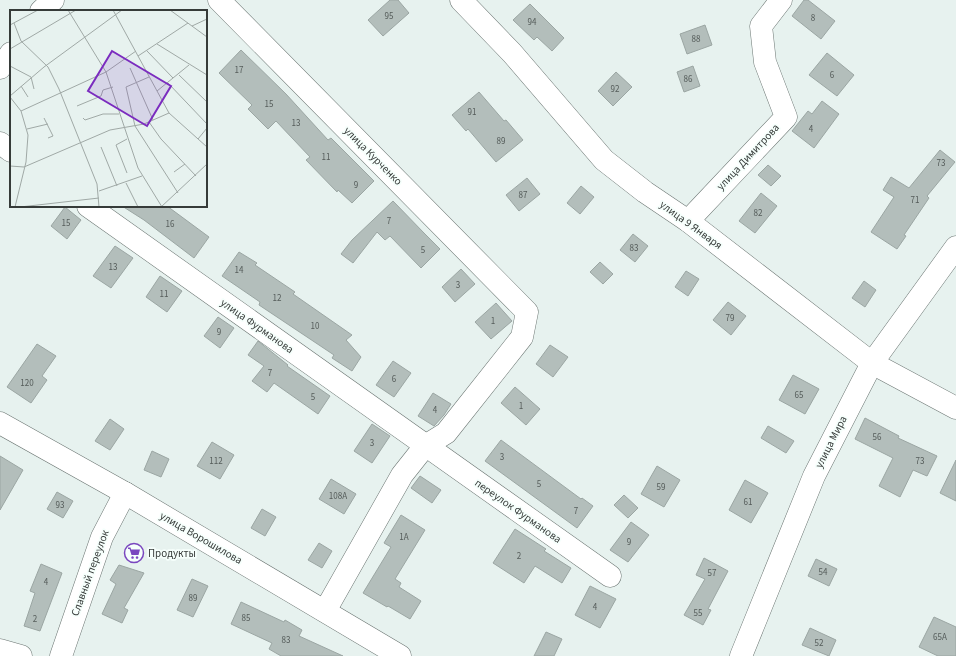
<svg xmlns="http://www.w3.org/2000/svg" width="956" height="656" font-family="'Source Sans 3',sans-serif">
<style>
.building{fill:#b3bebb;stroke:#9ba6a3}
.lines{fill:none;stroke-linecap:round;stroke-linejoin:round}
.minor-casing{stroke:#6c7673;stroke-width:23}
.major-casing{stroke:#6c7673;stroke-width:23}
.minor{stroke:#fff;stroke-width:22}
.major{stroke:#fff;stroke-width:22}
.labels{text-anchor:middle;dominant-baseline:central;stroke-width:3.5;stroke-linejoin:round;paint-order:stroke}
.number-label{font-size:9px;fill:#555c5a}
.street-label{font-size:11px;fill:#363b39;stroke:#f6fffc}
.poi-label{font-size:11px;fill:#363b39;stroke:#f6fffc;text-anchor:start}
.inset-road{fill:none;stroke:#a0a9a6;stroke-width:1}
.view{fill:#7b2cbf;fill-opacity:0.15;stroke:#7b2cbf;stroke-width:2}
.inset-edge{fill:none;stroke:#363b39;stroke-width:2}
</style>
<rect width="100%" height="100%" fill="#e7f2ef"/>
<!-- building -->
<g class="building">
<path d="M390 0H398L409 13 383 36 368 20Z"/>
<path d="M804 0H808L835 21 821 39 792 16Z"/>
<path d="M530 4 564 38 552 51 537 37 534 40 513 20Z"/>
<path d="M705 25 712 45 687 54 680 34Z"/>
<path d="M241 50 286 94 328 140 331 138 374 181 352 203 338 190 337 192 306 160 310 157 276 121 268 129 248 109 252 105 219 73Z"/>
<path d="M827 53 854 75 837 96 809 75Z"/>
<path d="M693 66 700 86 684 92 677 72Z"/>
<path d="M616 72 632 87 613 106 598 91Z"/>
<path d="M479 92 504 121 506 120 523 140 496 162 468 129 466 131 452 115Z"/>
<path d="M822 101 839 114 814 148 792 131 808 111 812 114Z"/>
<path d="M940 150 955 162 927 196 929 198 904 235 906 236 897 249 871 232 894 197 883 190 891 177 909 188Z"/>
<path d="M768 165 781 176 771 186 758 175Z"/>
<path d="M527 178 540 194 519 211 506 195Z"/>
<path d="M581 186 594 197 580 214 567 203Z"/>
<path d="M761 193 777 206 755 233 739 221Z"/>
<path d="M393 201 424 233 440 249 421 268 390 236 385 240 377 232 353 263 341 254 352 240Z"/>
<path d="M122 206H167L209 237 194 258 144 220Z"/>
<path d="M65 207 81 220 67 239 51 226Z"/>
<path d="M633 234 648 246 635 262 620 250Z"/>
<path d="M115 246 133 258 111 288 93 276Z"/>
<path d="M239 252 257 263 255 265 295 292 293 294 352 335 346 340 361 357 352 371 332 358 334 355 259 305 260 302 222 276Z"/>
<path d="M600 262 613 274 603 284 590 272Z"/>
<path d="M461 269 475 284 455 302 442 287Z"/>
<path d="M686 271 699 279 688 296 675 287Z"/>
<path d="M160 276 182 291 167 312 146 297Z"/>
<path d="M864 281 876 290 865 307 852 298Z"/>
<path d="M728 302 746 316 731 335 713 320Z"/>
<path d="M496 303 512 321 491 339 475 322Z"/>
<path d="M218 317 234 328 220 348 204 336Z"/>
<path d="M258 341 288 365 287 366 330 396 318 414 274 383 267 392 252 381 264 366 248 355Z"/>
<path d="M37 344 56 356 42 376 47 380 31 403 7 387Z"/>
<path d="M550 345 568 357 553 377 536 364Z"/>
<path d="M393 361 411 373 394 397 376 385Z"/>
<path d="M793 375 819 389 805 414 779 400Z"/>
<path d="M515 387 540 409 526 425 501 403Z"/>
<path d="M433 393 451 404 444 415 434 426 418 416Z"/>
<path d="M865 418 899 436 898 438 937 456 927 476 913 470 900 497 879 486 893 458 855 439Z"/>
<path d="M110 419 124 429 110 450 95 441Z"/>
<path d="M372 424 390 436 372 463 354 451Z"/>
<path d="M768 426 794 441 786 453 761 438Z"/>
<path d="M501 440 581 499 582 498 593 506 577 528 485 461Z"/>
<path d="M212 442 234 455 220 479 197 466Z"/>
<path d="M152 451 169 459 161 477 144 470Z"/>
<path d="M0 456 23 470 0 510Z"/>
<path d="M956 460V501L940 493Z"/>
<path d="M657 466 680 480 664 507 641 494Z"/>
<path d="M420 476 441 490 432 503 411 488Z"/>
<path d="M331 479 356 494 344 514 319 499Z"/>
<path d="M745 480 768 493 751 523 729 510Z"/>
<path d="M57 492 73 501 63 518 47 509Z"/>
<path d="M624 495 638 508 628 518 614 505Z"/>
<path d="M262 509 276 517 265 536 251 528Z"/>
<path d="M401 515 425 530 395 579 401 583 399 587 421 601 410 619 388 606 387 607 363 593 391 547 384 543Z"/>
<path d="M631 522 649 535 628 562 610 550Z"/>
<path d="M515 529 546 549 544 551 571 568 562 583 535 566 524 583 493 563Z"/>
<path d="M319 543 332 551 322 568 308 560Z"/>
<path d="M704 558 728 571 708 609 711 610 703 625 684 615 705 579 696 575Z"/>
<path d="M816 559 837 569 829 586 808 576Z"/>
<path d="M41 564 62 573 40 631 24 626 35 593 30 591Z"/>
<path d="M119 565 144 573 124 608 128 610 122 623 102 614 116 584 110 580Z"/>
<path d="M192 579 208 586 193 617 177 610Z"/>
<path d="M590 586 616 599 600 628 575 615Z"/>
<path d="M241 602 284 622 285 620 302 630 299 636 343 656H281L269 649 272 643 231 624Z"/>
<path d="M934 617 956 627V656H938L919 647Z"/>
<path d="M810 628 836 640 829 656 802 645Z"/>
<path d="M546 632 562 639 554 656H534Z"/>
</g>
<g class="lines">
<defs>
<g id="minor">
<path d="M219 0 527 312 522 337 446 433 425 446 402 475 325 611"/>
<path d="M461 0 512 53 604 160 645 192 688 221 872 363 956 408"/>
<path d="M41 11 53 0"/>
<path d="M0 68 11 53"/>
<path d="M0 143 11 151"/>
<path d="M88 206 610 576"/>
<path d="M688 221 786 117 765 62 761 26 781 0"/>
<path d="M0 650 21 656"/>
<path d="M61 656 102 537 125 493"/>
<path d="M741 656 814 476 872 363 956 247"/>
</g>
<path id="major" d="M0 423 125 493 400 656"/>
</defs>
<!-- minor casing -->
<use href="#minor" class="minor-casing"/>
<!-- major casing -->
<use href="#major" class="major-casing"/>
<!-- minor -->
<use href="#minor" class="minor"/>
<!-- major -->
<use href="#major" class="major"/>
</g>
<!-- icons -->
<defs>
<symbol id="supermarket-ring" viewBox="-11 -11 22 22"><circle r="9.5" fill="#f6fffc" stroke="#7a47bf" stroke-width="1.5"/><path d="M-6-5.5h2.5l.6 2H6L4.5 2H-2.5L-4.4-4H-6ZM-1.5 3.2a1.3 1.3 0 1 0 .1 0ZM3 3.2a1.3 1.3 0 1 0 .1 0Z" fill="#7a47bf"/></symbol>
</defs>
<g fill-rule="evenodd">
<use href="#supermarket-ring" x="123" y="542" width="22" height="22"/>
</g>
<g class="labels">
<!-- number labels -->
<g class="number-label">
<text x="389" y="16">95</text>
<text x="813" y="18">8</text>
<text x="532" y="22">94</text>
<text x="696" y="39">88</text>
<text x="239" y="70">17</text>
<text x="832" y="75">6</text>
<text x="688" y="79">86</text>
<text x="615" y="89">92</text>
<text x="269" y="104">15</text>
<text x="472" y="112">91</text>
<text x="296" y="123">13</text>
<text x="811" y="129">4</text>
<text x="501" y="141">89</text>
<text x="326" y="157">11</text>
<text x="941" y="163">73</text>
<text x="356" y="185">9</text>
<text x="523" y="195">87</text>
<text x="915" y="200">71</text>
<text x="758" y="213">82</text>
<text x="389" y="221">7</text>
<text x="66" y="223">15</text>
<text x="170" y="224">16</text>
<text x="634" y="248">83</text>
<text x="423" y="250">5</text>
<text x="113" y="267">13</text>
<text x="239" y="270">14</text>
<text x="458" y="285">3</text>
<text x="164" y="294">11</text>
<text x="277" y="298">12</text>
<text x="730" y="318">79</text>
<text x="493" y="321">1</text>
<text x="315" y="326">10</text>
<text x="219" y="332">9</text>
<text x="270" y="373">7</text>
<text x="394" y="379">6</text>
<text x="27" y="383">120</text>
<text x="799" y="395">65</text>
<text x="313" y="397">5</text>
<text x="521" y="406">1</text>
<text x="435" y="410">4</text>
<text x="877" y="437">56</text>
<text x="372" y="443">3</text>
<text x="502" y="457">3</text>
<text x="216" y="461">112</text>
<text x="920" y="461">73</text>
<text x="539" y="484">5</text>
<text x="661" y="487">59</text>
<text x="338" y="496">108А</text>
<text x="748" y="502">61</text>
<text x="60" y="505">93</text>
<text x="576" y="511">7</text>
<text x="404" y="537">1А</text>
<text x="629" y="542">9</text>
<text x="519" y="556">2</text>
<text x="823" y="572">54</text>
<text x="712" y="573">57</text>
<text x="46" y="582">4</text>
<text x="193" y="598">89</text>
<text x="595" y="607">4</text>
<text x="698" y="613">55</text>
<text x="246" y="618">85</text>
<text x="35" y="619">2</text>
<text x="940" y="637">65А</text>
<text x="286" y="640">83</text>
<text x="819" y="643">52</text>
</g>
<!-- street labels -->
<g class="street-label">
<text transform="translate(373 156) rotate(45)">улица Курченко</text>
<text transform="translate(748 157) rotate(-47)">улица Димитрова</text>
<text transform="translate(691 225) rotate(36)">улица 9 Января</text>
<text transform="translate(257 326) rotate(35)">улица Фурманова</text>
<text transform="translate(831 442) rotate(-63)">улица Мира</text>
<text transform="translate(518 511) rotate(35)">переулок Фурманова</text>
<text transform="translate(201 538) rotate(30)">улица Ворошилова</text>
<text transform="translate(90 573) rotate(-70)">Славный переулок</text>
</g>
<!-- poi labels -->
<g class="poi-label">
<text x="148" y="553">Продукты</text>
</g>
</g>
<!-- overview -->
<g transform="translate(10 10)">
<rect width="197" height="197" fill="#e7f2ef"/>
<path class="inset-road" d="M58 0 96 62 128 158 152 197M103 0 159 103 197 137M160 0 197 27M4 13 11 31 38 57 49 79 87 174 89 197M0 15 28 0M182 16 197 9M147 34 197 65M0 39 66 0M137 41 163 68M128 46 178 13M0 56 21 67 24 79M120 58 143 110M169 65 197 92M139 67 116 77 125 116 168 183M158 73 197 114M11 76 18 87M147 81 179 55M0 86 34 57 112 0M0 87 11 101 18 125 16 152 5 197M67 96 91 86 93 80 103 77M11 101 96 62 126 41M34 108 43 126 38 128M73 108 75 110 93 104H109M139 112 151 129 186 166M17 119 38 114M188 129 197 118M91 137 107 176M0 156 14 157 100 120 134 114 159 103M164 162 175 154M117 163 106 135 117 129M116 173 128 197M89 181 132 166M10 197 89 188M151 197 197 154"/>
<path class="view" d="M102 41 161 76 137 116 78 81Z"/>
<rect width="197" height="197" class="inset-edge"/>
</g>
</svg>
